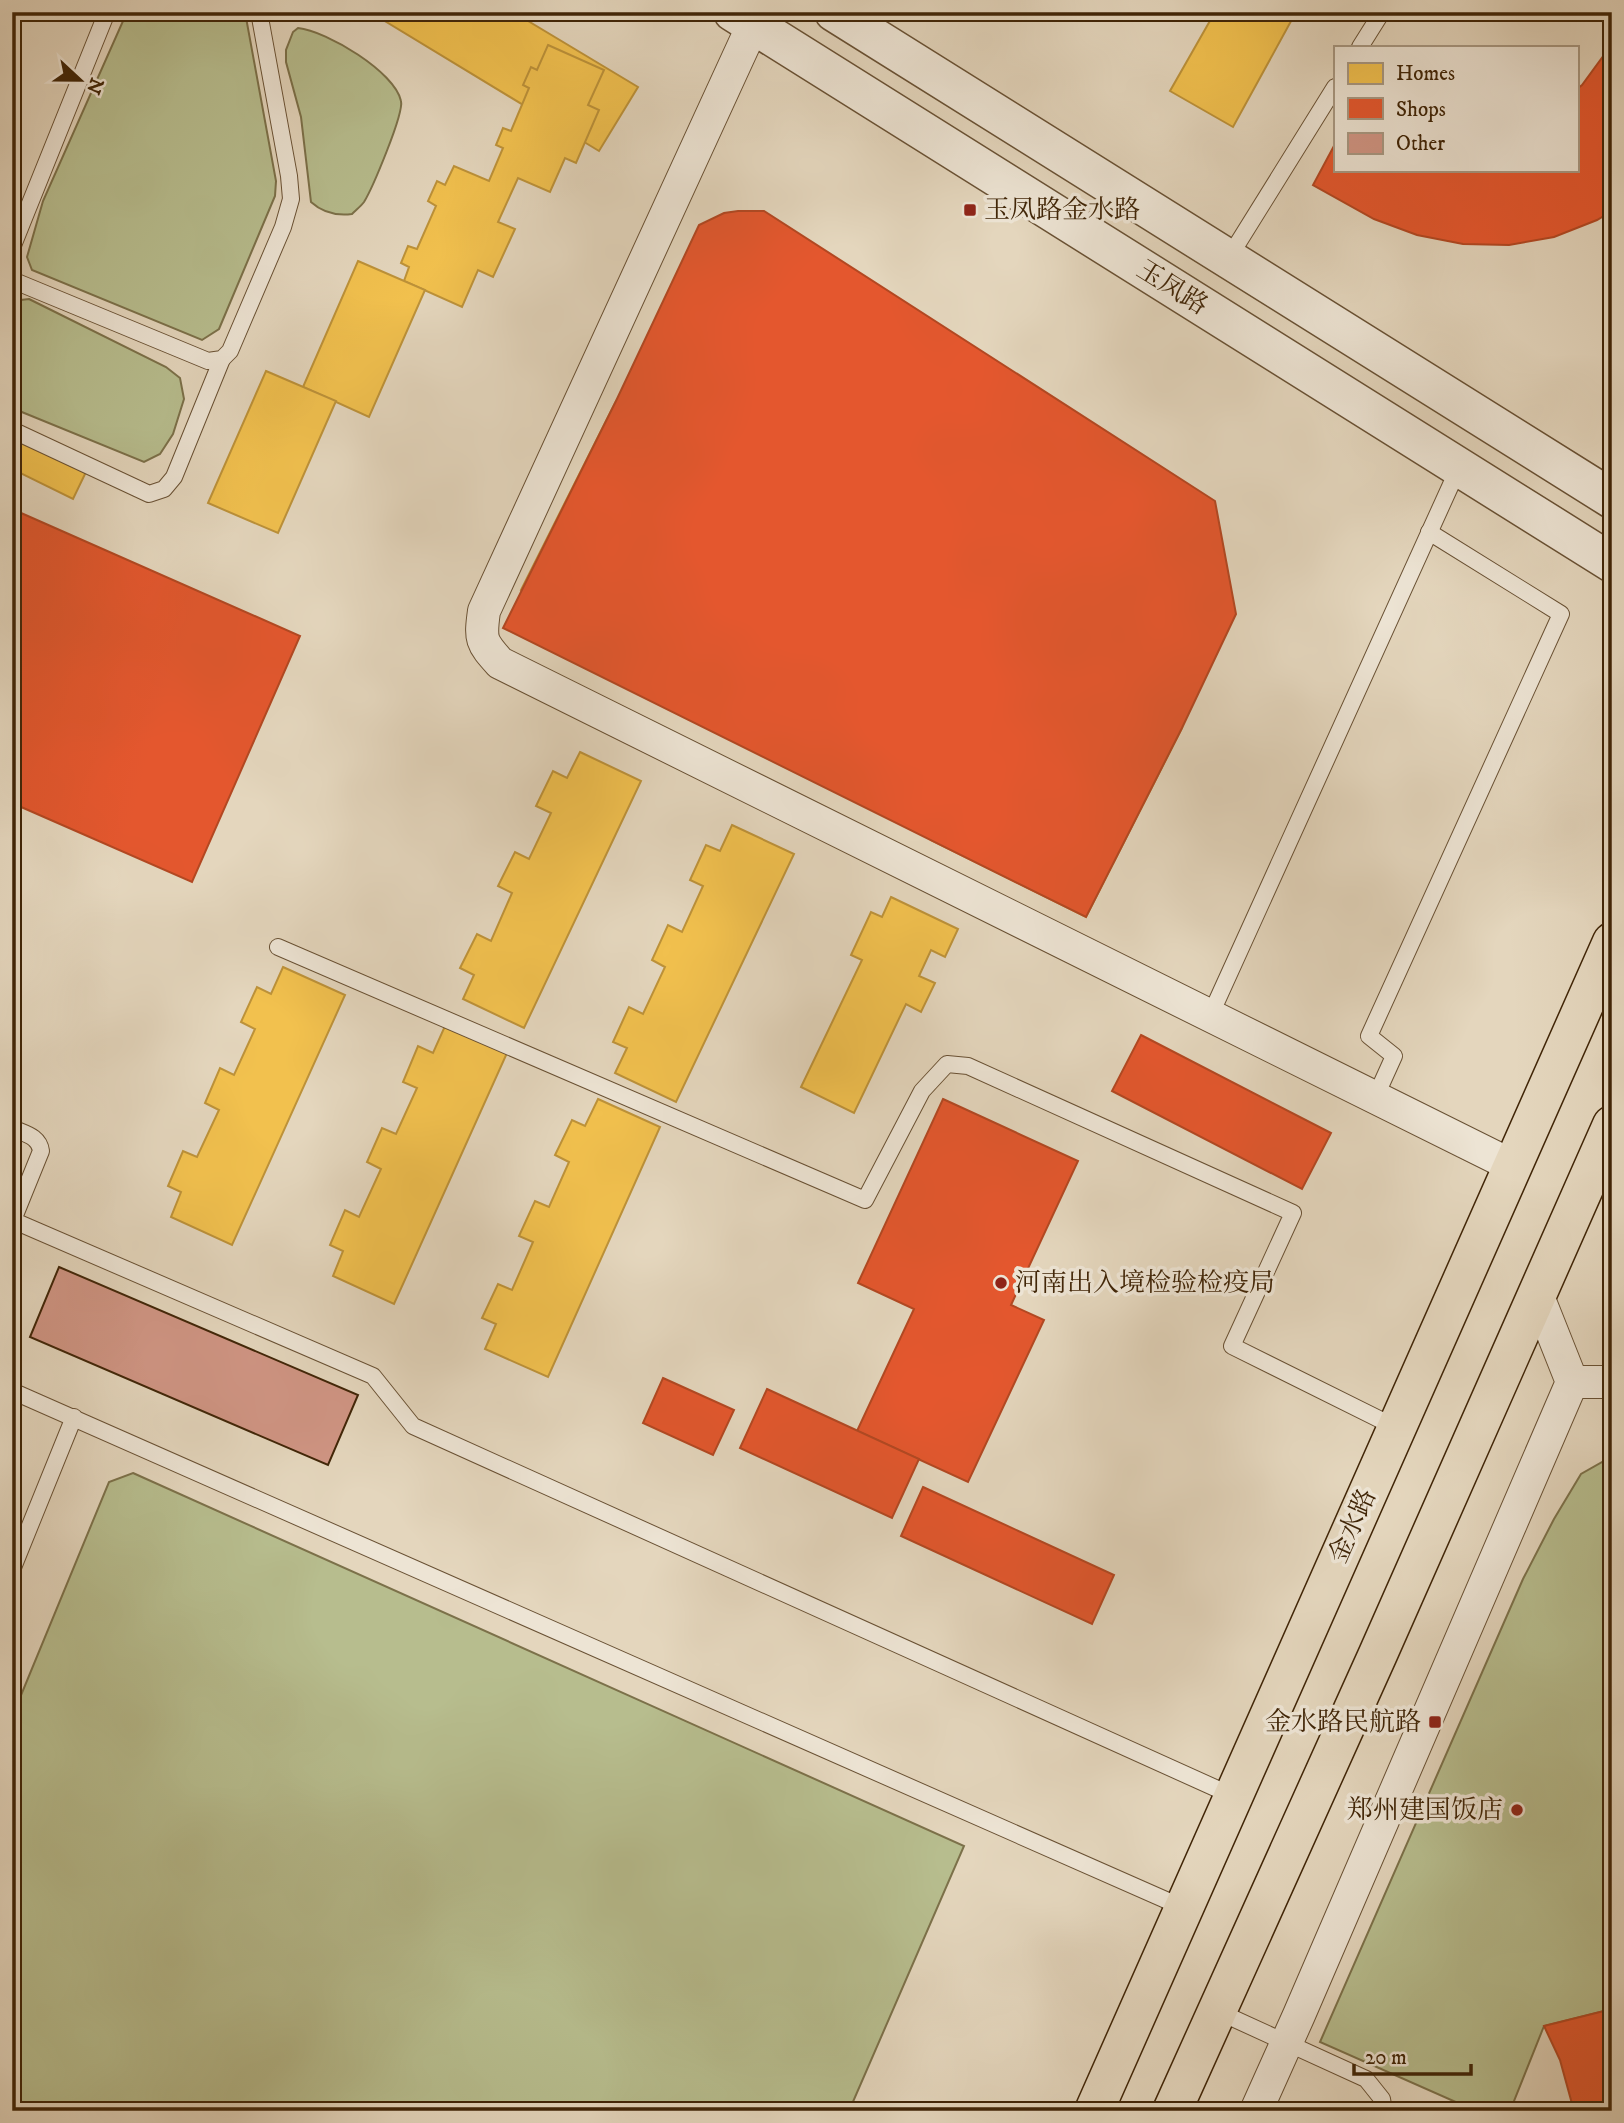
<svg xmlns="http://www.w3.org/2000/svg" width="1624" height="2123" font-family="'IM FELL DW Pica','Noto Serif SC',serif">
<style>
.green{fill:#b7bd8e;stroke:#7c714a;stroke-width:2}
.homes{fill:#f2c14e;stroke:#bd9239;stroke-width:2}
.shops{fill:#e4572e;stroke:#b34822;stroke-width:2}
.building{fill:#d09584;stroke:#402507;stroke-width:2}
.lines{fill:none;stroke-linecap:round;stroke-linejoin:round}
.service-casing{stroke:#695134;stroke-width:18}
.minor-casing{stroke:#695134;stroke-width:34}
.tertiary-casing{stroke:#695134;stroke-width:41}
.primary-casing{stroke:#402507;stroke-width:41}
.service{stroke:#ede4d4;stroke-width:16}
.minor{stroke:#ede4d4;stroke-width:32}
.tertiary{stroke:#ede4d4;stroke-width:38}
.primary{stroke:#e4d6bd;stroke-width:38}
.poi-dot{fill:#8f2418;stroke:#ede4d4;stroke-width:2.5}
.labels{text-anchor:middle;dominant-baseline:central;stroke-width:7;stroke-linejoin:round;paint-order:stroke}
.poi-label{font-size:26px;fill:#402507;stroke:#ede4d4;text-anchor:start}
.street-label{font-size:26px;fill:#402507;stroke:#ede4d4}
</style>
<rect width="100%" height="100%" fill="#e4d6bd"/>
<filter id="stains"><feTurbulence type="fractalNoise" baseFrequency=".00286" numOctaves="4"/><feColorMatrix values="0 0 0 0 .2 0 0 0 0 .09 0 0 0 0 .02 0 0 0 .5 -.17"/></filter>
<radialGradient id="worn" r=".72"><stop offset=".6" stop-color="#630" stop-opacity="0"/><stop offset="1" stop-color="#630" stop-opacity=".3"/></radialGradient>
<!-- green -->
<g class="green">
<path d="M127 12H245L276 181 275 196 219 329 202 340 32 270 27 257 43 201Z"/>
<path d="M298 28C327 31 395 72 401 101 404 114 372 189 364 202 361 206 356 210 352 214 336 216 323 213 311 202L301 117 286 62V50L293 32Z"/>
<path d="M29 299 166 367 180 378 184 399 173 434 160 454 144 462 12 408V301Z"/>
<path d="M1604 1461 1612 1467V2009L1544 2026 1510 2111H1476L1320 2042 1523 1579 1554 1519 1581 1474Z"/>
<path d="M133 1473 964 1846 849 2111H12V1717L109 1482Z"/>
</g>
<!-- homes -->
<g class="homes">
<path d="M370 12H513L638 87 599 151Z"/>
<path d="M1215 12H1296L1233 127 1170 91Z"/>
<path d="M548 45 604 70 588 105 599 110 576 163 565 158 550 192 518 178 498 222 515 229 493 277 478 270 462 307 404 281 409 267 401 263 408 246 417 249 436 206 428 201 437 181 445 185 454 166 489 181 503 148 496 145 503 128 511 131 529 88 523 85 531 67 537 70Z"/>
<path d="M358 261 425 290 369 417 303 387Z"/>
<path d="M266 371 336 401 278 533 208 503Z"/>
<path d="M616 401 741 464 647 653 521 590Z"/>
<path d="M12 437 86 472 73 499 12 469Z"/>
<path d="M1028 652 1182 728 1086 917 931 840Z"/>
<path d="M580 752 641 781 524 1028 463 999 474 975 460 968 477 934 491 941 512 893 498 886 515 852 529 859 551 813 536 806 553 771 567 778Z"/>
<path d="M732 825 794 854 676 1102 615 1073 627 1048 613 1042 629 1007 643 1014 665 967 652 960 668 925 682 932 703 886 690 880 706 845 720 851Z"/>
<path d="M891 897 958 929 945 957 931 950 919 976 935 983 921 1012 906 1004 854 1113 801 1087 862 960 851 955 871 912 882 917Z"/>
<path d="M283 967 345 995 232 1245 171 1217 181 1192 168 1186 183 1151 197 1157 219 1110 205 1103 220 1068 234 1075 255 1029 241 1022 257 987 271 994Z"/>
<path d="M445 1026 507 1053 394 1304 333 1276 343 1251 330 1245 345 1210 359 1217 381 1169 367 1162 382 1128 396 1134 417 1088 403 1082 418 1046 433 1053Z"/>
<path d="M598 1099 660 1127 548 1377 485 1349 496 1324 482 1318 498 1284 512 1290 533 1242 519 1236 535 1201 549 1207 569 1162 555 1155 572 1120 585 1126Z"/>
</g>
<!-- shops -->
<g class="shops">
<path d="M1612 44V211L1597 220 1554 237 1509 245 1463 244 1417 235 1374 219 1313 185 1335 144V170H1577V89L1582 85Z"/>
<path d="M738 211H764L1215 501 1236 614 1182 728 1086 917 503 628 616 401 699 225 724 213Z"/>
<path d="M12 509 300 636 192 882 12 803Z"/>
<path d="M1141 1035 1331 1133 1302 1189 1112 1091Z"/>
<path d="M943 1099 1078 1161 1011 1305 1044 1320 968 1482 857 1431 914 1309 858 1283Z"/>
<path d="M663 1378 734 1410 713 1455 643 1423Z"/>
<path d="M767 1389 919 1459 892 1518 740 1448Z"/>
<path d="M923 1487 1114 1575 1092 1624 901 1536Z"/>
<path d="M1612 2009V2111H1574L1560 2060 1544 2026Z"/>
</g>
<!-- building -->
<path class="building" d="M59 1267 358 1395 328 1465 30 1337Z"/>
<g class="lines">
<defs>
<g id="service">
<path d="M1360 47 1382 12"/>
<path d="M12 248 107 12"/>
<path d="M1228 259 1335 87"/>
<path d="M12 280 208 361 222 359 230 351 283 227 291 199 289 176 259 12"/>
<path d="M12 430 149 494 164 489 174 477 222 359"/>
<path d="M278 947 865 1200 922 1091 947 1064 968 1066 1293 1213 1232 1346 1397 1428"/>
<path d="M1210 1016 1459 467"/>
<path d="M1375 1098 1394 1056 1369 1036 1561 614 1429 532"/>
<path d="M12 1128C25 1134 39 1136 41 1151L13 1220"/>
<path d="M12 1220 373 1376 413 1426 1233 1796"/>
<path d="M12 1391 1184 1908"/>
<path d="M12 1570 74 1417"/>
<path d="M1217 2011 1366 2079 1382 2099 1384 2111"/>
</g>
<g id="minor">
<path d="M753 25 484 611C480 640 481 642 500 663L1513 1166"/>
<path d="M1572 1382H1612"/>
<path d="M1256 2111 1299 2015 1572 1382 1537 1294"/>
</g>
<g id="tertiary">
<path d="M733 12 1612 563"/>
<path d="M834 12 1612 499"/>
</g>
<g id="primary">
<path d="M1094 2111 1612 942"/>
<path d="M1172 2111 1378 1654 1612 1125"/>
</g>
</defs>
<!-- service casing -->
<use href="#service" class="service-casing"/>
<!-- minor casing -->
<use href="#minor" class="minor-casing"/>
<!-- tertiary casing -->
<use href="#tertiary" class="tertiary-casing"/>
<!-- primary casing -->
<use href="#primary" class="primary-casing"/>
<!-- service -->
<use href="#service" class="service"/>
<!-- minor -->
<use href="#minor" class="minor"/>
<!-- tertiary -->
<use href="#tertiary" class="tertiary"/>
<!-- primary -->
<use href="#primary" class="primary"/>
</g>
<!-- markers -->
<g class="poi-dot">
<rect x="963" y="203" width="14" height="14" rx="3.5"/>
<circle cx="1001" cy="1283" r="7"/>
<rect x="1428" y="1715" width="14" height="14" rx="3.5"/>
<circle cx="1517" cy="1810" r="7"/>
</g>
<g class="labels">
<!-- poi labels -->
<g class="poi-label">
<text x="984" y="210">玉凤路金水路</text>
<text x="1015" y="1283">河南出入境检验检疫局</text>
<text x="1421" y="1722" text-anchor="end">金水路民航路</text>
<text x="1503" y="1810" text-anchor="end">郑州建国饭店</text>
</g>
<!-- street labels -->
<g class="street-label">
<text transform="translate(1172 288) rotate(32)">玉凤路</text>
<text transform="translate(1353 1526) rotate(-66)">金水路</text>
</g>
</g>
<!-- margin -->
<rect width="1624" height="2123" fill="none" stroke="#e4d6bd" stroke-width="42"/>
<rect x="14" y="14" width="1596" height="2095" fill="none" stroke="#402507" stroke-width="3.5"/>
<rect x="21" y="21" width="1582" height="2081" fill="none" stroke="#402507" stroke-width="2"/>
<!-- legend -->
<rect x="1334" y="46" width="245" height="126" fill="#ede4d4" stroke="#a89882" stroke-width="2"/>
<rect x="1348" y="63" width="35" height="21" fill="#f2c14e" stroke="#a89882" stroke-width="2"/>
<text x="1396" y="80" font-size="21" fill="#402507">Homes</text>
<rect x="1348" y="98" width="35" height="21" fill="#e4572e" stroke="#a89882" stroke-width="2"/>
<text x="1396" y="116" font-size="21" fill="#402507">Shops</text>
<rect x="1348" y="133" width="35" height="21" fill="#d09584" stroke="#a89882" stroke-width="2"/>
<text x="1396" y="150" font-size="21" fill="#402507">Other</text>
<!-- north arrow -->
<g transform="translate(80 80) rotate(112)" stroke="#ede4d4" stroke-width="5" paint-order="stroke">
<path d="M0-5L12 26L0 18L-12 26Z" fill="#402507"/>
<text y="-10" font-size="19" font-weight="bold" text-anchor="middle" fill="#402507">N</text>
</g>
<!-- scale -->
<path d="M1354 2064v10h117v-10" fill="none" stroke="#402507" stroke-width="3.5"/>
<text x="1365" y="2064" font-size="21" fill="#402507" stroke="#ede4d4" stroke-width="5" paint-order="stroke">20 m</text>
<rect width="100%" height="100%" filter="url(#stains)"/>
<rect width="100%" height="100%" fill="url(#worn)"/>
</svg>
